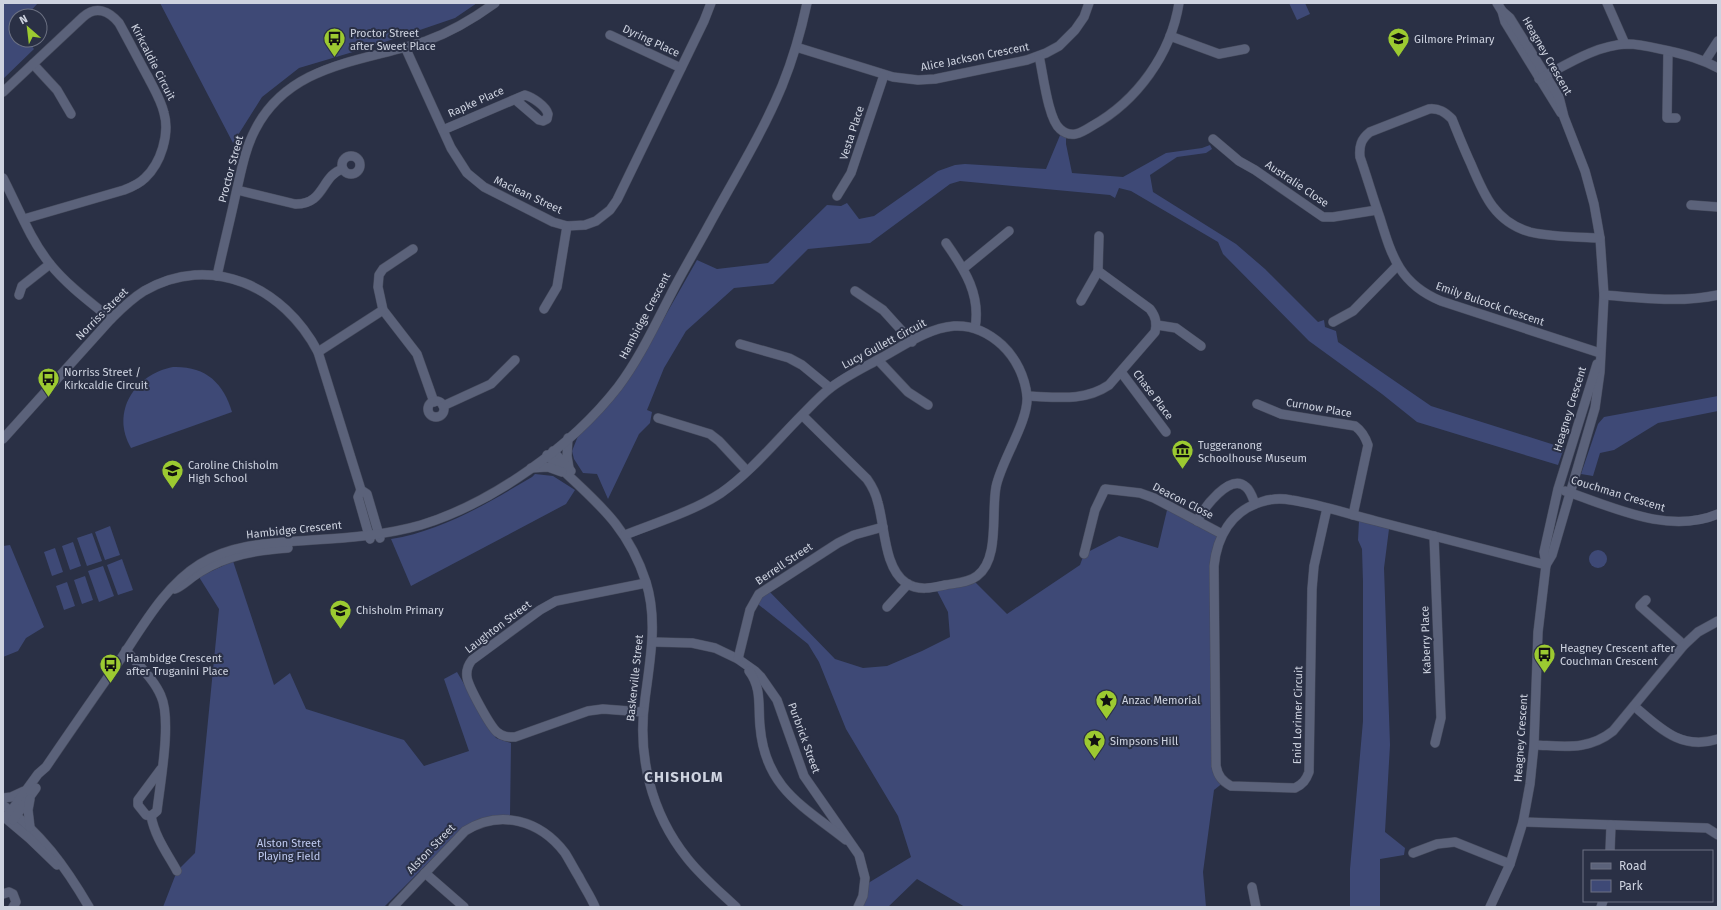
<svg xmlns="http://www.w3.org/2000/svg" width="1721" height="910" font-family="'Fira Sans',sans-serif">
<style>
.green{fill:#3e4976}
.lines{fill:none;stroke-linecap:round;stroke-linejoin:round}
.minor-casing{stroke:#474c5e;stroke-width:10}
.minor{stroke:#5b627a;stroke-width:9}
.labels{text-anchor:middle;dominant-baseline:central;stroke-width:4;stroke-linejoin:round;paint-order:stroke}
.poi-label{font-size:11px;fill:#ced3e0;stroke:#2a3045;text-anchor:start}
.street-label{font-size:11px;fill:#ced3e0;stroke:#2a3045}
.park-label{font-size:11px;fill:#bec9ef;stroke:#2a3045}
.district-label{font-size:15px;font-weight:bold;letter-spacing:1px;fill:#ced3e0;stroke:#2a3045}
</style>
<rect width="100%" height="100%" fill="#2a3045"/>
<!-- green -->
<g class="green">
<path d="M3 3H38L26 16H16V40H27L34 49 3 79Z"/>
<path d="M160 3H477L455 18 373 46 299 68 262 97 233 143Z"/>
<path d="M1289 3H1305L1310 14 1297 20Z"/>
<path d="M1061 133 1066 135V144L1072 173 1123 177 1166 153 1202 148 1210 145 1212 149 1206 153 1177 157 1150 175 1153 192 1236 244 1265 269 1318 322 1324 320 1325 327 1336 331 1338 342 1431 406 1564 448 1558 465 1417 422 1382 394 1309 341 1223 254 1218 242 1131 191 1119 188 1115 198 1110 195 960 181 950 184 870 243 808 249 773 284 734 288 686 331 664 368 647 410 652 412 650 423 639 434 608 499 597 474 583 473 574 459 572 451 578 436 599 415 639 362 697 260 717 269 768 263 827 205 841 206 847 203 859 219 874 216 938 171 955 165 965 164 1046 169Z"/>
<path d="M173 367C205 366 223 382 232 412L131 448C110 412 135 374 173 367Z"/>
<path d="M1718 396V411L1658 423 1614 450 1600 453 1593 476 1581 474 1598 424 1604 417Z"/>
<path d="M535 474 553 476 575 490 566 504 411 586 391 539C442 531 488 503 532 477Z"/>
<path d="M1168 506 1222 534 1216 553V766L1224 782 1214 790 1203 872 1206 907H965L917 879 888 907H856L865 885 911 857 898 816 846 729 819 662 808 644 754 601 766 588 835 659 863 668 887 666 922 651 950 637 948 612 935 587 972 579 1007 614 1080 565 1084 554 1119 536 1158 548Z"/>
<path d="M1359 521 1389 529 1384 568 1390 745 1385 832 1405 848 1404 855 1380 859V907H1350V869L1363 721V582L1362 549 1358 540Z"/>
<path d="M110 526 120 555 105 560 95 532Z"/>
<path d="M92 533 102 561 87 566 77 538Z"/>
<path d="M73 542 81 566 70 570 62 546Z"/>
<path d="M10 545 44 627 26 638 18 651 3 657V546Z"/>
<path d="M55 548 63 572 52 576 44 552Z"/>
<circle cx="1598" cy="559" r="9"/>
<path d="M122 559 133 590 118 595 107 565Z"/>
<path d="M233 561 274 685 290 673 306 709 404 740 424 766 469 751 444 679 457 672 496 738 511 743 510 815H502L485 818 474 822 457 834 384 907H163L177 871 195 853 219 609 199 577Z"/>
<path d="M103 566 114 596 99 602 88 571Z"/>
<path d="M85 576 93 600 82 604 74 580Z"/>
<path d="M67 582 75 606 64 610 56 586Z"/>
</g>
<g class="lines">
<defs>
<g id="minor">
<path d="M1497 3 1502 11 1505 22 1561 113"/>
<path d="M1607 3 1625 44"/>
<path d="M1502 11 1510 18 1559 97 1564 117 1585 171 1594 204 1600 238 1604 295 1600 372 1595 408 1552 555 1546 565"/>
<path d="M610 35 681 68"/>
<path d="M1170 36 1219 54 1245 49"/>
<path d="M405 47 451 148 467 173 484 187 553 222 567 226 585 225 596 221 610 210 617 200 704 21 711 3"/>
<path d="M796 47 893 77 918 80 935 79 1027 60 1046 53 1059 46 1075 30 1084 17 1089 3"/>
<path d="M1668 51 1667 118H1676"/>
<path d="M1039 56C1043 73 1048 119 1060 129 1071 139 1081 133 1092 126 1137 101 1171 54 1179 3"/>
<path d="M1705 61 1718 41"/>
<path d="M33 64 57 90 71 114"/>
<path d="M1539 79C1566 65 1596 45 1627 44 1641 44 1655 48 1669 51 1686 55 1702 59 1718 68"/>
<path d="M3 92 83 17C96 5 109 11 119 23 129 41 138 59 148 77 154 89 161 100 164 113 170 134 161 163 145 178 139 184 132 187 124 190L24 219"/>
<path d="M443 130 525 95C532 97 546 106 548 114L547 119 543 121 539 120 518 102V98"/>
<path d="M1213 139 1239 161 1255 170 1323 217H1333L1377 210"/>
<circle cx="351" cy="165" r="9"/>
<path d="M3 178C18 207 30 239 50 264 67 285 90 302 111 319"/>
<path d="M237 190 295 204C325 205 321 175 343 169"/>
<path d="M837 196 851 173 884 75"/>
<path d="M1691 205 1718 207"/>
<path d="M1600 238C1579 237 1550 237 1530 232 1495 222 1484 195 1471 164 1464 149 1458 134 1452 119 1445 112 1439 108 1429 109L1370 132C1361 139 1359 146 1360 157 1367 177 1373 198 1380 218 1392 257 1400 284 1441 301L1600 353"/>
<path d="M946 243C965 270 981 295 975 328"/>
<path d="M413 249 383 269 379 275 378 287 383 310 417 354 434 402"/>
<path d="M964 268 1009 231"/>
<path d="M217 276C223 248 230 221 236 193 241 172 245 149 255 130 289 63 363 62 426 41 451 32 473 19 495 3"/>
<path d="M855 291 883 310 912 342"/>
<path d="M19 295 22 286 50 264"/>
<path d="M1604 295C1642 298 1680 303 1718 295"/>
<path d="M1081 301 1098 271 1099 236"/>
<path d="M544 309 557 287 567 226"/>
<path d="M1333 322 1353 311 1397 266"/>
<path d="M1157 325 1176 328 1201 346"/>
<path d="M740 344 789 358 802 365 830 388"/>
<path d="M318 352 383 310"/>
<path d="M878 360 908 392 928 405"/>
<path d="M1121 372 1166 432"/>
<path d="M1027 396C1056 397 1084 402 1109 385L1155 332C1157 323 1156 317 1150 309L1098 271"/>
<circle cx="436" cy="409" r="8"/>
<path d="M1257 404 1281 414 1355 426C1362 431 1365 436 1368 445L1353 515"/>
<path d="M443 406 491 384 515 360"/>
<path d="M658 418 710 434 719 441 747 471"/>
<path d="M568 438 567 456 569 468"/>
<path d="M3 439 111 319C121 309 131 299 144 291 211 252 284 287 318 352L361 490 367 494 380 538"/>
<path d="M553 451 571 471"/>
<path d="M547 455C590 498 626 520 646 582 658 620 650 660 645 699 637 755 651 813 687 858 701 876 719 891 736 907"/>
<path d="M531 468 548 467 562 472"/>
<path d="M361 490 358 497 370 539"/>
<path d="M1565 491C1613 507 1668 535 1718 514"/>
<path d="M1327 508 1314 566 1312 589 1309 772C1306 780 1303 784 1295 788L1231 786C1222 781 1218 776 1216 766L1214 566C1217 537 1231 511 1261 502 1270 499 1281 498 1291 500 1319 504 1348 514 1376 521 1433 536 1489 550 1546 565"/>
<path d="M1197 521C1204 508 1230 472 1246 487 1251 491 1253 499 1255 504"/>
<path d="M625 535C655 523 694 511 721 493 751 472 776 441 802 415L867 479C872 486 876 494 878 503 885 527 884 568 906 583 918 591 932 588 945 585 956 583 968 583 977 576 1000 559 991 513 996 487 1001 461 1029 421 1027 396 1025 377 1016 358 1002 345 989 333 972 325 954 326 928 328 903 346 881 358 863 368 844 377 829 389 819 397 811 406 802 415"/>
<path d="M1434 536 1441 718 1435 743"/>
<path d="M1084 554 1095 510 1105 489 1140 493 1154 498 1222 534"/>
<path d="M175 589C184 585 191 577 200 572 227 555 257 550 288 548"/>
<path d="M1646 600 1640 606 1684 645"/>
<path d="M887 607 908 584"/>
<path d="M653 642 692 643 715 648 738 659 755 671 761 677 777 700 804 776 859 855 865 878 863 896 858 907"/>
<path d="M126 650C138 665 154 679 161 696 172 720 160 784 157 811L151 816 146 815 138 805V800L161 769"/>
<path d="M738 659 750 610 759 594 838 543 854 535 883 527"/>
<path d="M749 671C762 688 758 706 760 726 765 788 803 806 846 840"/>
<path d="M1634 706C1660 728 1681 751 1718 739"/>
<path d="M643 712 603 709 588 711 515 737C508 737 503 737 497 732 490 726 468 686 467 677 466 670 468 665 472 660L540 610 556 601 646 583"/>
<path d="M1534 745C1564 746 1588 751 1613 731L1684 645 1698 632 1718 621"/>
<path d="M3 798 11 797 24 791"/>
<path d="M3 805C41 833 65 866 89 907"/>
<path d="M3 816 29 838 57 865"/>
<path d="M151 816C155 837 167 853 177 871"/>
<path d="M6 818 38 774 46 767C71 730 97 693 122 657 144 624 166 585 200 564 234 543 273 543 312 540 348 538 386 535 421 525 493 503 572 446 618 387 639 359 654 327 670 296 682 272 696 249 709 225 734 179 762 134 782 86 793 59 801 31 807 3"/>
<path d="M13 820 36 788"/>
<path d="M1523 822 1707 828 1718 835"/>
<path d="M30 827 28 810 30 799"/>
<path d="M1610 851 1611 825"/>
<path d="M1413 853 1437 844 1455 842 1510 864"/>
<path d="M425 873 464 907"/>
<path d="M1252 887 1256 907"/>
<path d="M3 894 9 892 13 894 16 902 13 907"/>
<path d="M393 907 465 831C500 809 540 820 565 853 570 861 574 869 579 877 584 887 591 897 595 907"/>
<path d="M1490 907 1510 864 1523 822 1530 784 1534 745 1538 632 1546 565 1544 552 1558 489 1597 364"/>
<path d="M1601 907 1603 901"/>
</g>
</defs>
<!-- minor casing -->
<use href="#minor" class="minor-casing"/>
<!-- minor -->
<use href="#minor" class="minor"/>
</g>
<!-- icons -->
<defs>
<symbol id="bus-pin" viewBox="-11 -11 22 30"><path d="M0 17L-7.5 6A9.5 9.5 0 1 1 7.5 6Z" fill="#9cca31" stroke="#2a3045"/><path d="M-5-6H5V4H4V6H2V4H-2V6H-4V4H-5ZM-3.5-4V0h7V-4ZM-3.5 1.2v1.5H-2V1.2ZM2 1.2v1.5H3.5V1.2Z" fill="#111"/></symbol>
<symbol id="school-pin" viewBox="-11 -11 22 30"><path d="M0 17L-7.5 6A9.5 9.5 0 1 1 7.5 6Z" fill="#9cca31" stroke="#2a3045"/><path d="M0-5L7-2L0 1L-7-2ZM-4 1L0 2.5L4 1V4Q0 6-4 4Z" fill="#111"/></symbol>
<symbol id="museum-pin" viewBox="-11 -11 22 30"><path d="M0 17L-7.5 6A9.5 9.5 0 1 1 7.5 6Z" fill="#9cca31" stroke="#2a3045"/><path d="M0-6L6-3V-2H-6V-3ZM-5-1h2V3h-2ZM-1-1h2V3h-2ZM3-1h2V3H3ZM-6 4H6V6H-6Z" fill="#111"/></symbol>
<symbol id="sight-pin" viewBox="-11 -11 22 30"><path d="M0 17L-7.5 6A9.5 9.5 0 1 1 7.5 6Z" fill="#9cca31" stroke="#2a3045"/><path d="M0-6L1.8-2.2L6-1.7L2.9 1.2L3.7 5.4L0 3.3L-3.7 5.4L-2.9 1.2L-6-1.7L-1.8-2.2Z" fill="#111"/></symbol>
</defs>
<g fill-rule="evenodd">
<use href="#bus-pin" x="322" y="26" width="25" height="34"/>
<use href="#school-pin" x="1386" y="26" width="25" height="34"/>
<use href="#bus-pin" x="36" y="366" width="25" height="34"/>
<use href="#museum-pin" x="1170" y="438" width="25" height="34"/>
<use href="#school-pin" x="160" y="458" width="25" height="34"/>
<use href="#school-pin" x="328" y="598" width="25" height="34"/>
<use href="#bus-pin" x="1532" y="642" width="25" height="34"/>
<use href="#bus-pin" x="98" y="652" width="25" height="34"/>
<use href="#sight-pin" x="1094" y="688" width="25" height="34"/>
<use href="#sight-pin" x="1082" y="728" width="25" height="34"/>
</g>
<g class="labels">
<!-- poi labels -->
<g class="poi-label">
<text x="350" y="33">Proctor Street<tspan x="350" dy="13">after Sweet Place</tspan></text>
<text x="1414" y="39">Gilmore Primary</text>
<text x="64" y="372">Norriss Street /<tspan x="64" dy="13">Kirkcaldie Circuit</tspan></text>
<text x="1198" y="445">Tuggeranong<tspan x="1198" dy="13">Schoolhouse Museum</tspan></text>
<text x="188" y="465">Caroline Chisholm<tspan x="188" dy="13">High School</tspan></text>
<text x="356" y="610">Chisholm Primary</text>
<text x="1560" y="648">Heagney Crescent after<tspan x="1560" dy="13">Couchman Crescent</tspan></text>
<text x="126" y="658">Hambidge Crescent<tspan x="126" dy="13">after Truganini Place</tspan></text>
<text x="1122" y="700">Anzac Memorial</text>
<text x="1110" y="741">Simpsons Hill</text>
</g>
<!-- street labels -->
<g class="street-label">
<text transform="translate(651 41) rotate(25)">Dyring Place</text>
<text transform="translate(1547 56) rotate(60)">Heagney Crescent</text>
<text transform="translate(975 57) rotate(-11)">Alice Jackson Crescent</text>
<text transform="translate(153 62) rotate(63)">Kirkcaldie Circuit</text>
<text transform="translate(476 102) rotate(-24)">Rapke Place</text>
<text transform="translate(852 133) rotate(-72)">Vesta Place</text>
<text transform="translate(231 169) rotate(-75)">Proctor Street</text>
<text transform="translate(1297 184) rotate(34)">Australie Close</text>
<text transform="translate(528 195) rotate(25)">Maclean Street</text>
<text transform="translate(1490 304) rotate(19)">Emily Bulcock Crescent</text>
<text transform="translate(102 314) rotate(-45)">Norriss Street</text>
<text transform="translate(645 316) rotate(-62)">Hambidge Crescent</text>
<text transform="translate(884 344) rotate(-28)">Lucy Gullett Circuit</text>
<text transform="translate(1153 395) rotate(53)">Chase Place</text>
<text transform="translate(1319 408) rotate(10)">Curnow Place</text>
<text transform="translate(1570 409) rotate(-73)">Heagney Crescent</text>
<text transform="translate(1618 494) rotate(17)">Couchman Crescent</text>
<text transform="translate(1183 501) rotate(27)">Deacon Close</text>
<text transform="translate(294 530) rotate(-6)">Hambidge Crescent</text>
<text transform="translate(784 564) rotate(-34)">Berrell Street</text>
<text transform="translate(498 627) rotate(-37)">Laughton Street</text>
<text transform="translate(1426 640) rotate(-92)">Kaberry Place</text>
<text transform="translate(635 678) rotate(-84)">Baskerville Street</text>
<text transform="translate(1298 715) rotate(-89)">Enid Lorimer Circuit</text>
<text transform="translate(804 738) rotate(70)">Purbrick Street</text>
<text transform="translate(1521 738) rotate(-86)">Heagney Crescent</text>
<text transform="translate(431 849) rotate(-46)">Alston Street</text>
</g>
<!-- park labels -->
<g class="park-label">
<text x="289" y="843">Alston Street<tspan x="289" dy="13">Playing Field</tspan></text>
</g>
<!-- district labels -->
<g class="district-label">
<text x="684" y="777">CHISHOLM</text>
</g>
</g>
<!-- border -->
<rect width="1721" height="910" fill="none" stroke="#ced3e0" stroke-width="8"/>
<!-- legend -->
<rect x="1583" y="850" width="130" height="52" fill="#2a3045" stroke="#6c7183"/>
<rect x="1591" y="863" width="20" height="6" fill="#5b627a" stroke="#6c7183"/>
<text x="1619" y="870" font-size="12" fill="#ced3e0">Road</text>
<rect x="1591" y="880" width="20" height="12" fill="#3e4976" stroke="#6c7183"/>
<text x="1619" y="890" font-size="12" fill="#ced3e0">Park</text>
<!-- north arrow -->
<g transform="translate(28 28) rotate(332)"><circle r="19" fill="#2a3045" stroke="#6c7183"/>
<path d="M0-3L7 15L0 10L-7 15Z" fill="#9cca31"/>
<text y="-6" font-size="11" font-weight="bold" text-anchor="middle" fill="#ced3e0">N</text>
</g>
</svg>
